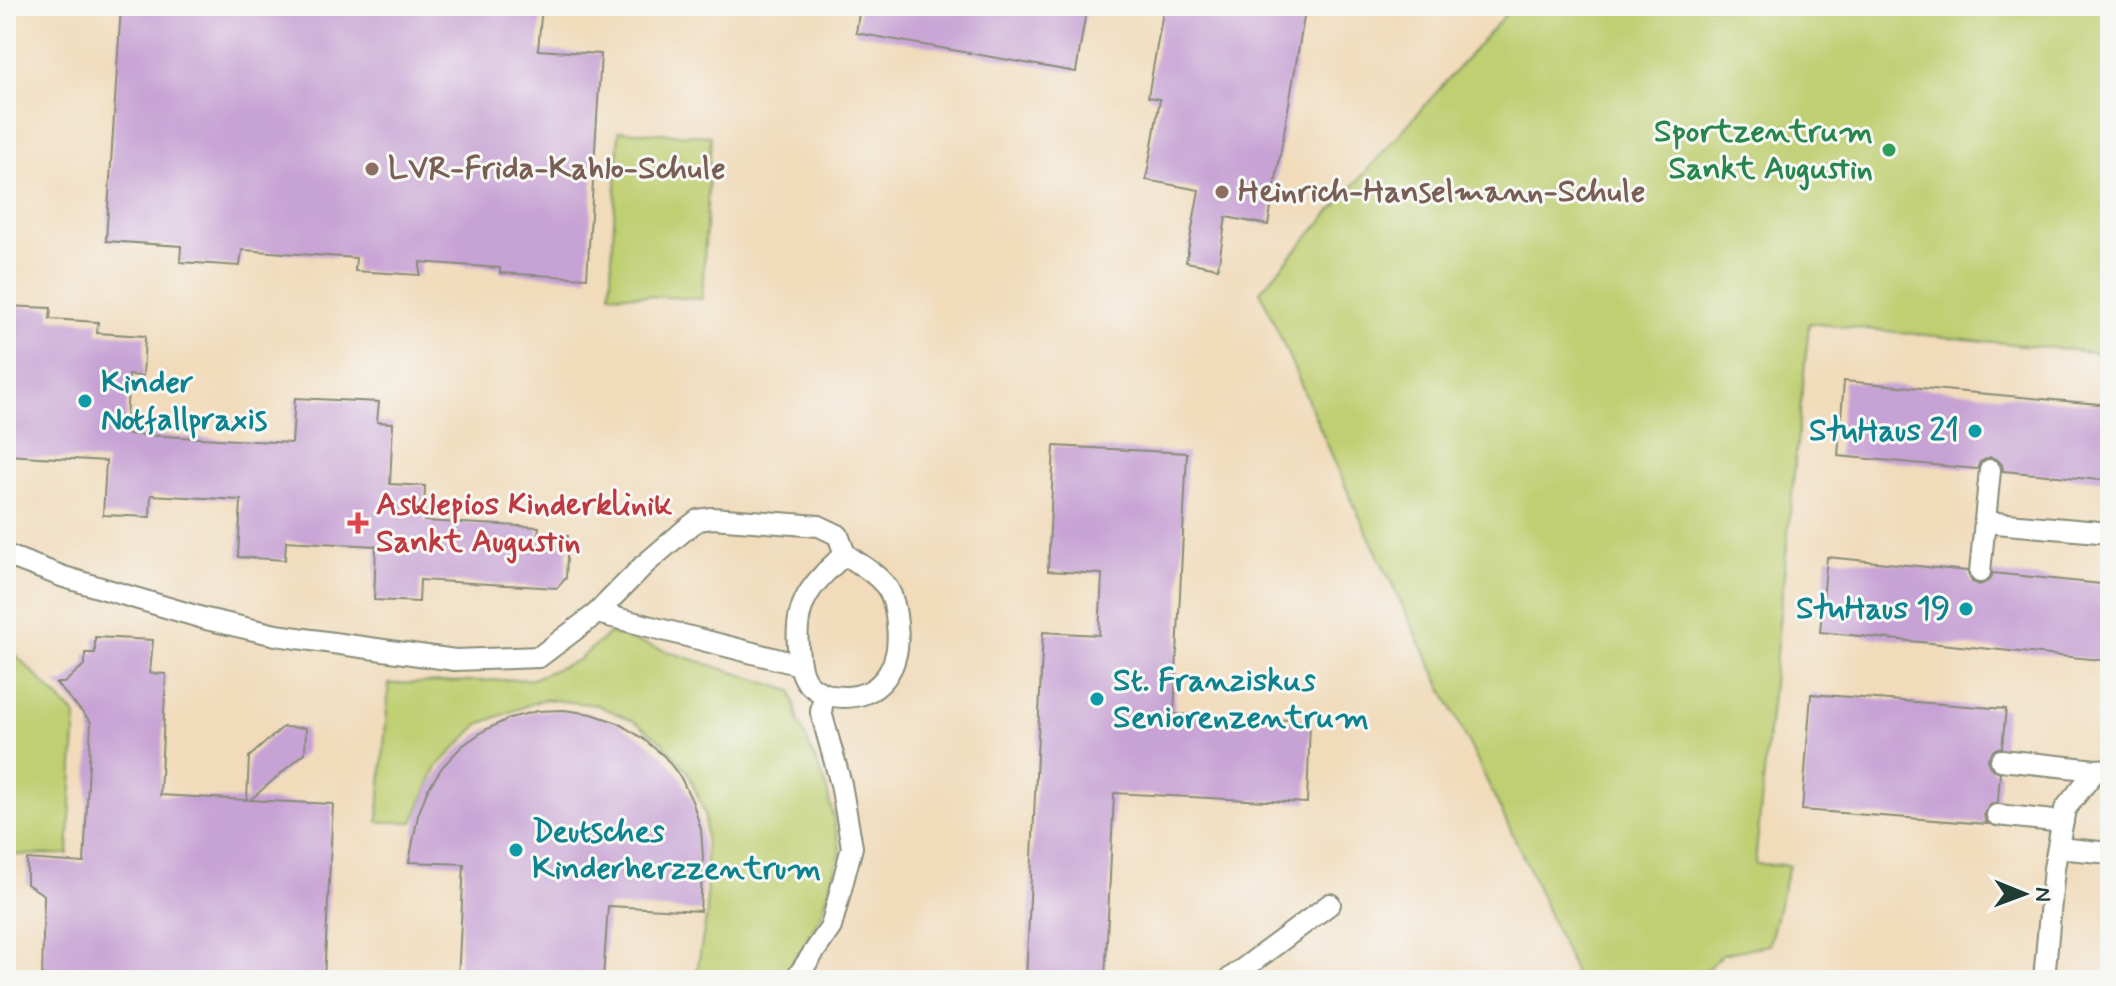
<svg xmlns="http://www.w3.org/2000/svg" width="2116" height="986" font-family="Mynerve,sans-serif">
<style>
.green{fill:#bfcf72;stroke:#6f8653;stroke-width:2}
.building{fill:#c7a2d4}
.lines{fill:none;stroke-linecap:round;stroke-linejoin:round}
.service-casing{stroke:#888c78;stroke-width:24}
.service{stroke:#fff;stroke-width:20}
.leisure-dot{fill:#2e9e5b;stroke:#f6f6f2;stroke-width:3}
.education-dot{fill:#8d6e63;stroke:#f6f6f2;stroke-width:3}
.culture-dot{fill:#0f9aa8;stroke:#f6f6f2;stroke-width:3}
.health-dot{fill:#e0444e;stroke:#f6f6f2;stroke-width:3}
.labels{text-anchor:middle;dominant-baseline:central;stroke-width:6;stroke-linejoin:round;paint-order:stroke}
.leisure-label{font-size:32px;font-weight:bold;fill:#27864d;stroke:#f6f6f2;text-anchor:end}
.education-label{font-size:32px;font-weight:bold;fill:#785e54;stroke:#f6f6f2;text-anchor:start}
.culture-label{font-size:32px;font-weight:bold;fill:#0d838f;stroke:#f6f6f2;text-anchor:start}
.health-label{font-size:32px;font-weight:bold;fill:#be3a42;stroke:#f6f6f2;text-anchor:start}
</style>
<rect width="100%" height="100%" fill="#f6f6f2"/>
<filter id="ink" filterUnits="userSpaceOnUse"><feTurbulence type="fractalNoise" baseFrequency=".0125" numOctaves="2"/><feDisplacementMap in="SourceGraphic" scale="16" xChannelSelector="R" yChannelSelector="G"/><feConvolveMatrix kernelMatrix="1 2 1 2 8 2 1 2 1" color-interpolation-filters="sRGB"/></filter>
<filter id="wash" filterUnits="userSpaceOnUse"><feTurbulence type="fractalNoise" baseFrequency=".006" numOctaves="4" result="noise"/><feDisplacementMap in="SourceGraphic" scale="32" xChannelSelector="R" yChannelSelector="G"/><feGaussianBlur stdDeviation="1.8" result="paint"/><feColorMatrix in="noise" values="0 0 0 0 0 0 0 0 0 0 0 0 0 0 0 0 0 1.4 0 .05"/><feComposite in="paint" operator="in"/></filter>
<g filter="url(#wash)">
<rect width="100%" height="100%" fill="#f1dbbb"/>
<!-- green -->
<g class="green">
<path d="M1513 6H2110V354L1809 323 1755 864 1789 865 1769 945 1722 954 1697 980H1578L1525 860 1352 501 1260 291Z"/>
<path d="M619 131 711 136 702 299 610 294Z"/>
<path d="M610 633 792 691 799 723 825 782 841 851 822 913 795 962 779 980H694L696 978 707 912 705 814 688 772 663 742 634 721 597 705 544 699 479 724 437 767 413 822H378L389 684 532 679 578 660Z"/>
<path d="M6 645 76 716 68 854 6 855Z"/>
</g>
<g id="blocks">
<!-- building -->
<g class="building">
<path d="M121 6H325L355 8V6H542L538 50 601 54 587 278 500 273V268L420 262V275L355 271 356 258 242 250 240 266 180 262 181 246 106 241Z"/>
<path d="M860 6H1087L1076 72 856 33Z"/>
<path d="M1164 6H1306L1268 225 1226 217 1218 268 1186 262 1199 190 1146 180 1160 99 1148 97Z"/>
<path d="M6 306 51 308 50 319 98 322 97 333 145 336 143 376 129 375 125 434 292 443 295 398 379 402 377 422 393 423 390 484 425 486 424 521 539 527 538 534 568 536 566 578 557 588 420 580 419 602 374 600 376 546 286 541 285 560 238 557 241 500 151 495 150 517 103 515 106 461 6 455Z"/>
<path d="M1844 381 2110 405V481L2003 471 2002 465 1998 460 1990 457 1980 462 1977 469 1838 456Z"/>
<path d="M1054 446 1187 453 1174 714 1310 721 1307 803 1114 793 1105 980H1026L1043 632 1099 635 1102 574 1048 571Z"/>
<path d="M1827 557 1967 571 1972 582 1980 585 1990 580 1993 573 2110 585V661L1820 632Z"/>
<path d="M95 637 153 640 150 673 166 674 160 795 247 800 249 757 283 727 306 728 305 753 250 800 333 804 324 980H42L44 895 27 884V859L84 863 91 722 56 683H64L85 664V653H95Z"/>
<path d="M1811 694 2006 709 2002 747 1995 749 1988 758 1989 765 1993 770 2000 773 1998 802 1991 804 1984 813 1985 820 1988 824 1802 810Z"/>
<path d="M564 710 592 714 618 723 642 738 664 756 681 778 693 803 701 830 703 857 700 911 608 906 603 980H458L464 864 409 862 418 815 428 789 443 766 462 746 485 730 510 718 537 711Z"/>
</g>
</g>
</g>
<g filter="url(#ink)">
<use href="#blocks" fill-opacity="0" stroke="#888c78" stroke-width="2"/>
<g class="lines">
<defs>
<g id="service">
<path d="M1985 522 2110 533"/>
<path d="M845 554C859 564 878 574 888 589 894 599 896 612 897 624 902 667 880 703 833 696 824 694 813 689 807 682 800 672 799 659 798 647 794 601 813 583 845 554Z"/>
<path d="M6 555 64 577 206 619 276 635 455 660 539 657 597 613 644 565 686 529 698 520 712 518 819 526 838 535 845 554"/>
<path d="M1980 572 1990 470"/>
<path d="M597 613 800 665"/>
<path d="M2001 760 2096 770"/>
<path d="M1997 815 2063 822"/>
<path d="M2058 848 2110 853"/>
<path d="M795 980 831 927 852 847 841 784 821 712 824 694"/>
<path d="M1228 980 1330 904"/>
<path d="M2044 980 2054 868 2065 809 2096 770 2110 769"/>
</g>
</defs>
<!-- service casing -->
<use href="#service" class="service-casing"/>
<!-- service -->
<use href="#service" class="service"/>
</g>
</g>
<!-- markers -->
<circle class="leisure-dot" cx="1889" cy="150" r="8"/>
<g class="education-dot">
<circle cx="372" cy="169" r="8"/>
<circle cx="1222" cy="192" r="8"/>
</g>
<g class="culture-dot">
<circle cx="85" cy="401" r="8"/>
<circle cx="1975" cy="431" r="8"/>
<circle cx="1966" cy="609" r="8"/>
<circle cx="1097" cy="699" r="8"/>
<circle cx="516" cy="850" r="8"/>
</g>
<path class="health-dot" d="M354 511h8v8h8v8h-8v8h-8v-8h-8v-8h8z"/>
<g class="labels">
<!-- leisure labels -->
<g class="leisure-label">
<text x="1873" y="132">Sportzentrum<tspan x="1873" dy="37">Sankt Augustin</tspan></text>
</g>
<!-- education labels -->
<g class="education-label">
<text x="388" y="169">LVR-Frida-Kahlo-Schule</text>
<text x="1238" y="192">Heinrich-Hanselmann-Schule</text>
</g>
<!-- culture labels -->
<g class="culture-label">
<text x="101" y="383">Kinder<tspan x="101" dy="37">Notfallpraxis</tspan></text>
<text x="1959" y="431" text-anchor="end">StuHaus 21</text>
<text x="1950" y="609" text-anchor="end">StuHaus 19</text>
<text x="1113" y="681">St. Franziskus<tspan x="1113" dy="37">Seniorenzentrum</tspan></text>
<text x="532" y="832">Deutsches<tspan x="532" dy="37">Kinderherzzentrum</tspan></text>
</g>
<!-- health labels -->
<g class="health-label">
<text x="376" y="505">Asklepios Kinderklinik<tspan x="376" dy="37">Sankt Augustin</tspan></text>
</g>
</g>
<!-- margin -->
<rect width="2116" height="986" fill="none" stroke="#f6f6f2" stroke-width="32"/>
<!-- north arrow -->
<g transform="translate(2024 894) rotate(91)" stroke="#f6f6f2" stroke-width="6" paint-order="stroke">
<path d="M0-6L14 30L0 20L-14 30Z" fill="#1f3d34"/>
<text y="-12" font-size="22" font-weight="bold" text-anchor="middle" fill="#1f3d34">N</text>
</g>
</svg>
